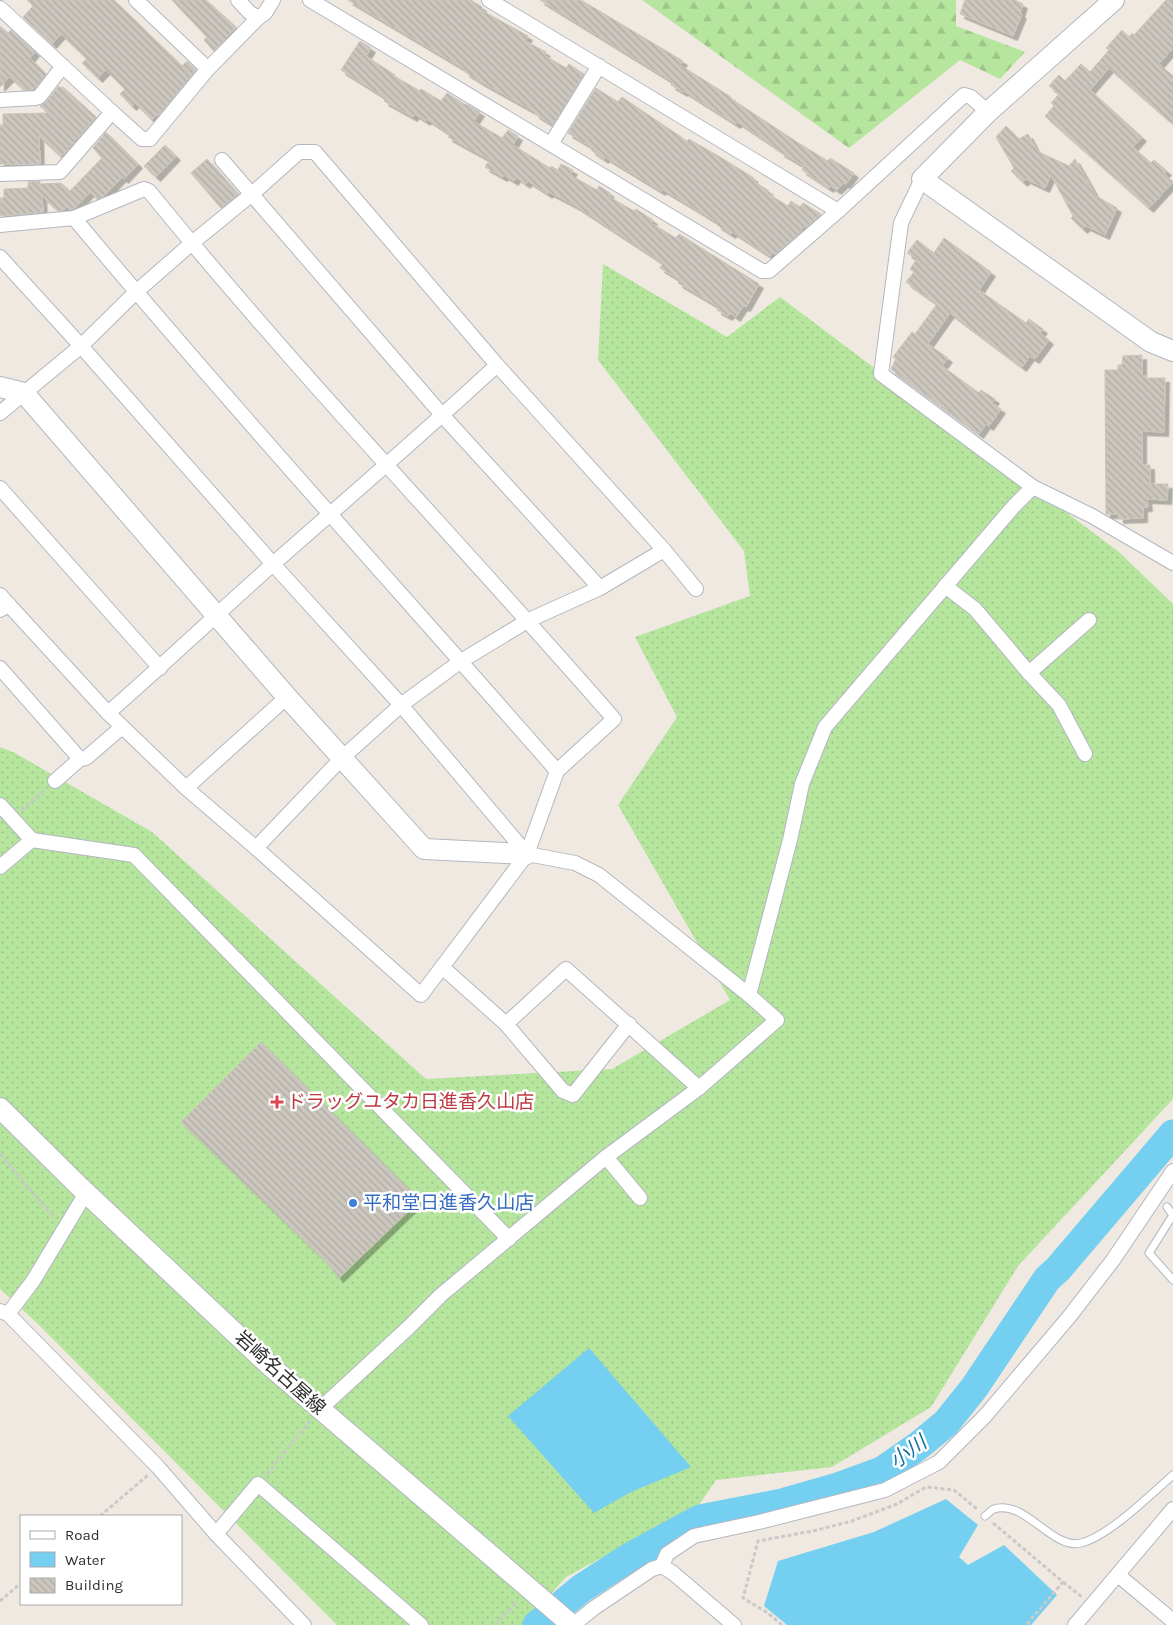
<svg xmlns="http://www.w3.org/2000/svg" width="1173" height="1625" font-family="Karla,'Noto Sans JP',sans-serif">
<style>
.grass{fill:url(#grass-dots)}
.forest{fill:url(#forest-firs)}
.water{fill:#75cff0}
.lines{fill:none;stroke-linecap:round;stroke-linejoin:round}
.river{stroke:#75cff0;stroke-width:29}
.building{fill:url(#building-back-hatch);stroke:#cbc5ba;filter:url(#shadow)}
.lane-casing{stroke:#b4b7c1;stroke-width:9}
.street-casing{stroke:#b4b7c1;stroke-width:16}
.secondary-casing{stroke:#b4b7c1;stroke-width:22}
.path{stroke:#c9c9c9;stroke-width:3;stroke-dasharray:4 2.5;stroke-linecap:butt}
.lane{stroke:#fff;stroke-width:7}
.street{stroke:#fff;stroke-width:14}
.secondary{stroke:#fff;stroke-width:20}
.health-dot{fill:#e0444e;stroke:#fff;stroke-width:2}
.shop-dot{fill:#3f7fe0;stroke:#fff;stroke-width:2}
.labels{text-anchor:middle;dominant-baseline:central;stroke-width:5;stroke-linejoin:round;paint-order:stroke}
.health-label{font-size:19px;fill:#be3a42;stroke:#fff;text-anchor:start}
.shop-label{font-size:19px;fill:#366cbe;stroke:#fff;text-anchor:start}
.street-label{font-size:19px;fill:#2e2e2e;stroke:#fff}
.water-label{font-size:20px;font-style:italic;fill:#0d6fa3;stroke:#fff}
</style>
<defs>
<pattern id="grass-dots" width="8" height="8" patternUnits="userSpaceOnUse" patternTransform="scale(1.25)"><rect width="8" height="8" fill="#b6e59e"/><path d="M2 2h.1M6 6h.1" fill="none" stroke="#9dc588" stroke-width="1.8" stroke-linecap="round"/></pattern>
<pattern id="forest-firs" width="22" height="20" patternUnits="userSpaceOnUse" patternTransform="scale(1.25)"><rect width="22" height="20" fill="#b6e59e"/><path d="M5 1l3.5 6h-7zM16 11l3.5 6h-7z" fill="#9dc588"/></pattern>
<pattern id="building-back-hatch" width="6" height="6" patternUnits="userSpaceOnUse" patternTransform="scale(1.25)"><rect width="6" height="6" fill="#cbc7bf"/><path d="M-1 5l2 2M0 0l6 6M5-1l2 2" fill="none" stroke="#afaba4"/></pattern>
<filter id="shadow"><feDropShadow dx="4.5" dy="4.5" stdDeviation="0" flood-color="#0004"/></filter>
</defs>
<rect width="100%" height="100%" fill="#efe9e1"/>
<!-- grass -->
<path class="grass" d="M603 264 727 337 780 297 1119 552 1173 604V1099L1018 1266 931 1407 832 1467 716 1480 699 1505 566 1577 523 1625H337L39 1325 0 1289V747L15 753 152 832 426 1079 612 1069 730 1000 618 805 677 717 635 637 750 596 744 551 598 360Z"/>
<!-- forest -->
<path class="forest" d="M642 0H956V26L1025 52 1000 79 960 60 849 148Z"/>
<!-- water -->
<g class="water">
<path d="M589 1348 691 1467 631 1492 594 1513 508 1416Z"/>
<path d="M946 1499 978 1525 959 1557 968 1565 1004 1545 1057 1595 1031 1625H787L764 1606 778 1561 874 1532Z"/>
</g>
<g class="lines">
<!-- river -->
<path class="river" d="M537 1625 582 1588 630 1557 700 1519 782 1503 838 1487 882 1471 918 1446 946 1423 974 1388 1047 1279 1058 1269 1173 1134"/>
</g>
<!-- building -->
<g class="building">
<path d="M27 0H114L182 66 187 61 196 70 158 116 157 115 152 120 135 103 132 106 120 94 125 89 106 70 98 78 82 63 87 59 61 34 52 44 23 17 33 6Z"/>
<path d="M172 0H206L236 27 214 51 204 40 207 37Z"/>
<path d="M348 0H471L482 7 481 10 528 36 525 41 546 52 544 55 566 68 569 64 584 74 553 125 535 114V112L481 82 465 72 466 70Z"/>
<path d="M540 0H581L683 61 680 65 731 97 730 98 797 142 828 161 830 158 854 173 846 184 844 183 837 190 831 186 829 188 802 170 804 166 780 152 781 151 765 140 738 122 736 124 684 91 683 92 671 85 673 82Z"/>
<path d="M965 0H1015L1023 4 1020 13 1022 14 1013 36 960 14Z"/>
<path d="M1166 0H1173V48L1159 64 1173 76V124L1109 68 1090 90 1142 137 1133 147 1151 163 1154 160 1167 171 1164 174 1173 182 1149 208 1045 116 1054 106 1051 103 1059 94 1049 86 1059 75 1065 81 1081 64 1090 72 1109 50 1106 48 1122 30 1129 37 1132 33 1134 35Z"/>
<path d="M0 26 8 33 11 30 35 52 30 58 46 74 34 89 24 90 10 77 0 87Z"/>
<path d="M360 41 371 48 366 56 395 75 394 76 420 91 421 89 441 101 447 93 466 105V104L480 112 474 121 480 125 502 138 508 130 518 136 513 145 550 168 551 166 558 170 561 164 573 170 570 175 597 190 599 186 610 193 608 196 634 211 636 209 653 220 651 223 676 238 679 234 759 284 746 307 743 306 736 317 730 313 728 316 717 310 719 307 678 283 680 280 660 268 663 263 576 206 549 192 548 194 528 181 526 184 516 177 514 181 504 175 503 177 485 167 490 160 448 137 450 134 427 119 426 121 415 114 413 117 384 101 386 98 341 70Z"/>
<path d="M59 86 61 88 63 87 96 117 61 157 39 136 40 164H0V125H3V114L48 113 40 106 46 102Z"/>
<path d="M596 88 618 102 622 97 687 141 689 139 720 157 754 178 752 180 769 191 767 193 788 206 791 201 800 207 803 203 821 214 806 227 804 226 799 234 775 254 772 252 770 256 733 232 731 234 717 225 718 223 694 208 662 189 661 191 605 157 604 159 591 150 592 147 568 133Z"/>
<path d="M1006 126 1019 139 1028 134 1036 149 1041 153 1069 166 1075 159 1096 196 1117 208 1105 235 1086 226 1083 229 1071 218 1073 216 1051 175 1045 188 1026 179 1023 182 1011 171 1014 168 996 137Z"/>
<path d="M106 132 138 164 124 179 122 177 103 197 97 199 90 192 75 208 70 210 67 207 64 210 58 211 42 196 43 212 0 216V198H4V189L28 188V182L40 181V184L61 183 70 191 102 158 93 148Z"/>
<path d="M165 145 176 156 156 177 144 166Z"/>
<path d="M207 159 238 194 221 208 191 173Z"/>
<path d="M944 238 991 272 979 290 1026 323 1029 319 1043 329 1040 333 1049 340 1035 359 1030 356 1022 367 950 313 928 344 948 358 942 366 979 393 981 390 995 399 992 403 1001 409 989 426 986 424 979 434 891 369 896 359 893 357 912 332 915 334 937 304 906 282 914 272 910 269 917 259 907 253 917 240 934 253Z"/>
<path d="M1142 355V376H1146V378H1165L1164 432 1142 431V465H1150V484H1168L1167 500 1147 499 1148 507H1143V518L1119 519V514H1106L1105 370H1118V365H1122L1123 356Z"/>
<path d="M261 1042 420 1200 339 1278 326 1262 181 1122Z"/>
</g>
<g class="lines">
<defs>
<g id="lane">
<path d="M1167 1207 1173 1215 1149 1253 1173 1280"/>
<path d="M985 1516C988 1514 991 1510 994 1509 1025 1499 1052 1550 1081 1543 1109 1536 1150 1495 1173 1475"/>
</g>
<g id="street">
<path d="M136 0 208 69"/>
<path d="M238 0 249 12 258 18"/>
<path d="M310 0 762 271H769L838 211 964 95 971 97 988 112"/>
<path d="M489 0 838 211"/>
<path d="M0 8 112 112 60 172 0 174"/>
<path d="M0 100 35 98 39 97 63 66"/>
<path d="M112 112 142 139H150L207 70 258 18 265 13 273 0"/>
<path d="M551 144 599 66"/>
<path d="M222 160 443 416 600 588"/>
<path d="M922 179 901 223 881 374 1033 487 1092 516 1173 563"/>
<path d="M74 218C231 406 396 587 557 771"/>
<path d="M0 225 74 218 144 189 149 191C297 373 460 542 614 719L557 771 527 854 421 995 256 848 186 788 108 713 9 605 0 610"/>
<path d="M0 257 81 346 273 564 401 705 527 854 575 863 599 875 749 995 777 1020 699 1088 606 1157 441 1295 408 1328 320 1409"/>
<path d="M0 413 81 346 136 292 192 243 252 194 299 152H315L497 365 664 550 600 588 529 620 461 661 401 705 342 758 256 848"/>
<path d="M0 488 160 668"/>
<path d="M664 550 696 589"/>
<path d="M945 586 975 609 1029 673 1059 705 1085 754"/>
<path d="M0 595 9 605"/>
<path d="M0 668 80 759 86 758 122 727"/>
<path d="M1029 673 1089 620"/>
<path d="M108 713C164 664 218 613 273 564 348 498 424 433 497 365"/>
<path d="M55 781 80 759"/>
<path d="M186 788 287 697"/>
<path d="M0 805 32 840 0 867"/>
<path d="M32 840 134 855 509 1239"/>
<path d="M442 967 506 1024 566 969 699 1088"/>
<path d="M749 995 790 840 802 784 825 727 1013 507 1033 487"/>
<path d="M506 1024 563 1091 573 1095 629 1024"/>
<path d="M606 1157 640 1198"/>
<path d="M0 1311 8 1314 158 1467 216 1534 304 1625"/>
<path d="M8 1314 33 1281 86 1193"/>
<path d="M216 1534 258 1484 421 1625"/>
<path d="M662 1566 667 1554 694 1536 759 1522 885 1490 939 1462 985 1416 1069 1317 1113 1260 1173 1171"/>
<path d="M1118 1575 1173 1621"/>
<path d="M573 1625 594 1608 652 1569 662 1566 673 1573 734 1625"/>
<path d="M1075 1625 1173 1509"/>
</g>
<g id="secondary">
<path d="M1114 0 988 112 922 179 1151 342 1173 351"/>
<path d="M0 387 24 393 287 697 424 849 527 854"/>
<path d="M0 1108 81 1188 269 1365 572 1625"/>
</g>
</defs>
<!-- lane casing -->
<use href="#lane" class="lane-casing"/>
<!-- street casing -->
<use href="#street" class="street-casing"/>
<!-- secondary casing -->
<use href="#secondary" class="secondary-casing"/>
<!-- path -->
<g class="path">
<path d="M21 810 45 790"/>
<path d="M0 1154 55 1219"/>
<path d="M267 1474 310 1421"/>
<path d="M100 1516 148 1475"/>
<path d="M993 1523 1063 1582 1026 1625"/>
<path d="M1063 1582 1082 1597"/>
<path d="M0 1601 21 1583"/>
<path d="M495 1625 518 1601"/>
<path d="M782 1625 768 1613 743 1598 758 1541 813 1531 852 1521 897 1504 926 1487 954 1490 977 1509"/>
</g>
<!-- lane -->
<use href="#lane" class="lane"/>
<!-- street -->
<use href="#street" class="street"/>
<!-- secondary -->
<use href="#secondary" class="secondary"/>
</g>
<!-- markers -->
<path class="health-dot" d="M274.5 1094.5h5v5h5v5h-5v5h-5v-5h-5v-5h5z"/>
<circle class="shop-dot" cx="353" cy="1203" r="5"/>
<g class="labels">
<!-- health labels -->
<g class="health-label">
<text x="287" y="1102">ドラッグユタカ日進香久山店</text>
</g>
<!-- shop labels -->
<g class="shop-label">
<text x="363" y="1203">平和堂日進香久山店</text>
</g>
<!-- street labels -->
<g class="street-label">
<text transform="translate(280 1373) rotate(42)">岩崎名古屋線</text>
</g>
<!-- water labels -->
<g class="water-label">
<text transform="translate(908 1452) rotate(-36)">小川</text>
</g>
</g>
<!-- legend -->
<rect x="20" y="1515" width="162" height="90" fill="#ffffff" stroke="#ababab"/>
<rect x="30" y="1531" width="25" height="8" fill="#ffffff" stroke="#ababab"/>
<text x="65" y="1540" font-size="15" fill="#2e2e2e">Road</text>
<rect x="30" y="1552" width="25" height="15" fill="#75cff0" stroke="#ababab"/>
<text x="65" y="1565" font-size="15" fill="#2e2e2e">Water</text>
<rect x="30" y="1578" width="25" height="15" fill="url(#building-back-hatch)" stroke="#ababab"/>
<text x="65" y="1590" font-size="15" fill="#2e2e2e">Building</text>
</svg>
